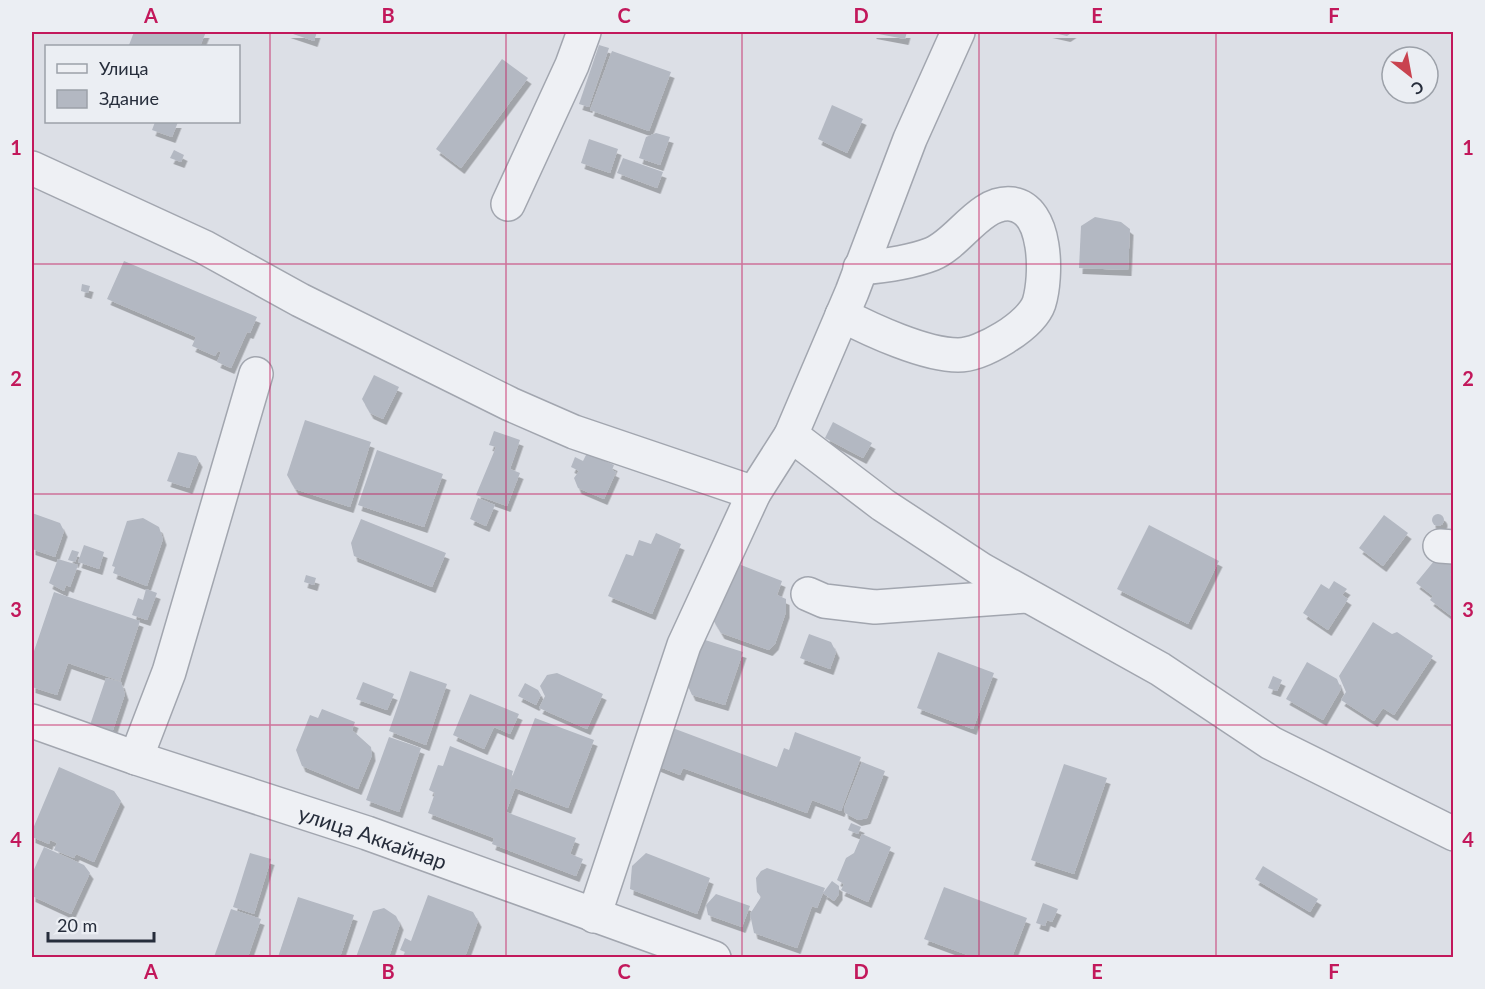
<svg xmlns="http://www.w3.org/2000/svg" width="1485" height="989" font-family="Lato,sans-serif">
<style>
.building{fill:#b3b8c2;filter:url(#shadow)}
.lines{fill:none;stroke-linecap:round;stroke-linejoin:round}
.minor-casing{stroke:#a2a6af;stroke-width:36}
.minor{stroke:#eef0f4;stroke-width:33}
.grid{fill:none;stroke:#c2185b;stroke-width:1.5;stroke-opacity:0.55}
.labels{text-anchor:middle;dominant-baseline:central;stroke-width:4.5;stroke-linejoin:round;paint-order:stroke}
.street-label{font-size:21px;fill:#262d3b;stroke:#ebeef3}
.neatline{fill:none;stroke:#c2185b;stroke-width:2}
.grid-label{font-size:20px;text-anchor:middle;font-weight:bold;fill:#c2185b}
</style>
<defs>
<filter id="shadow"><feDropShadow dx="3.5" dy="6" stdDeviation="0" flood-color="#0004"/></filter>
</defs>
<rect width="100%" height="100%" fill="#dcdfe6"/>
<!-- building -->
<g class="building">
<path d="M134 32H206L200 46H133L129 45Z"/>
<path d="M287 32H317L314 41Z"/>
<path d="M1049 32H1073L1067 36Z"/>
<path d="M873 33V32H907L905 39Z"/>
<path d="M599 45 609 48 589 107 579 104Z"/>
<path d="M612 51 671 72 649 131 590 110Z"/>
<path d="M502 59 528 78 461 168 436 149Z"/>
<path d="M832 105 863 119 847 153 818 139Z"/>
<path d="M155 122H178L172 137 152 130Z"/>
<path d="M656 133 670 137 660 165 639 158 646 137Z"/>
<path d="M589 139 618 149 610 173 581 163Z"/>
<path d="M174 150 184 155 181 162 170 158Z"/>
<path d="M623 158 663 172 657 188 617 173Z"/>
<path d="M1095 217 1121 222 1130 229 1128 270 1079 268 1081 226Z"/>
<path d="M124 261 257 317 250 333 247 332 231 368 217 362 221 352 218 351 215 356 192 346 196 337 107 299Z"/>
<path d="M82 284 90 286 88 293 81 291Z"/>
<path d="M374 375 399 387 383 419 370 413 362 399Z"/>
<path d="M305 420 371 442 350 507 295 489 287 475Z"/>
<path d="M833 422 872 443 863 458 825 438Z"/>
<path d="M494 431 520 440 510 469 520 473 507 506 476 495 496 447 489 445Z"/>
<path d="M377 450 443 474 424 527 358 505Z"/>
<path d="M178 452 196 456 199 461 189 488 167 481Z"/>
<path d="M587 453 614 465 612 470 616 472 604 499 578 488 574 478 579 471 571 467 575 457 583 461Z"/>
<path d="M478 498 495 505 486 526 470 519Z"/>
<path d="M32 513 60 523 64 531 55 557 32 549Z"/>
<circle cx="1438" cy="520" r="6"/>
<path d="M1384 515 1408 533 1383 566 1359 548Z"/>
<path d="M143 518 159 527 163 539 147 586 113 573 115 567 112 566 127 521Z"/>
<path d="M361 519 446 553 432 587 354 556 351 543Z"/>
<path d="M1149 525 1219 561 1188 624 1117 589Z"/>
<path d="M656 533 681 544 652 614 608 596 626 554 633 556 639 540 651 544Z"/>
<path d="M84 545 104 552 99 569 78 562Z"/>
<path d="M72 550 79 552 75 562 68 560Z"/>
<path d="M1439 555 1454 566 1450 575 1454 577V618L1430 600 1433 596 1416 583Z"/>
<path d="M58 559 78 565 70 587 66 585 64 591 49 583Z"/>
<path d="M736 563 782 581 777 595 786 599V612L775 644 769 650 721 633 712 618Z"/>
<path d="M306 575 316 578 314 585 304 582Z"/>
<path d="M1334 581 1347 589 1342 595 1348 599 1328 630 1303 613 1321 584 1329 589Z"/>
<path d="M146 589 157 593 147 620 132 615 138 598 143 600Z"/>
<path d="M54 592 140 621 120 681 68 663 57 695 32 687V657Z"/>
<path d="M1373 622 1392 634 1397 632 1433 656 1394 715 1383 708 1374 721 1341 700 1346 692 1339 676Z"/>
<path d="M809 634 831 642 836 652 830 669 800 658Z"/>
<path d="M702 639 743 652 725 705 692 695 687 684Z"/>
<path d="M938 652 994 673 973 729 917 708Z"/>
<path d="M1307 662 1337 679 1341 689 1323 720 1286 699Z"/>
<path d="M410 671 447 684 426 745 389 731Z"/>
<path d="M557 673 603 694 587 729 539 708 545 696 540 686 547 675Z"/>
<path d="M1273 676 1282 680 1277 691 1268 688Z"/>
<path d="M106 678 121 682 125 694 112 733 90 725Z"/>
<path d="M363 682 394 694 387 710 356 699Z"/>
<path d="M525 683 538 690 541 695 536 705 518 696Z"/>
<path d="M470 694 519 714 510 734 494 727 484 749 453 735Z"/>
<path d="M322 709 355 722 352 730 371 747 372 755 358 789 302 766 296 750 310 715 318 718Z"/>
<path d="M535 718 594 740 568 808 515 788 506 812 576 838 570 854 583 859 576 876 492 844 494 838 428 813 435 793 429 790 438 765 443 766 450 746 513 771 509 785Z"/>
<path d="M670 727 777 767 784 748 789 750 795 732 861 757 841 811 812 800 807 813 683 768 680 775 655 765Z"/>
<path d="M389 737 421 748 399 812 366 800Z"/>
<path d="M862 762 885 771 867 818 858 820 845 813 844 808Z"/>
<path d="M1064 764 1107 778 1074 874 1031 860Z"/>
<path d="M59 767 114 791 121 801 94 862 76 854 74 858 54 850 57 843 50 840 49 844 32 837V831Z"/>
<path d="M851 823 861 827 858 834 848 830Z"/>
<path d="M862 834 891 847 868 902 841 890 844 884 837 880 846 858 854 853Z"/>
<path d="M44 847 84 865 90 873 71 914 32 896V874Z"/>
<path d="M250 853 271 859 254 914 233 907Z"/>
<path d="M646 853 710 878 697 914 630 889 632 866Z"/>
<path d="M1263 866 1318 899 1310 912 1255 879Z"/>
<path d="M767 868 825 888 817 908 812 906 797 948 754 933 750 914 761 897 757 892 756 878 761 871Z"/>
<path d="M832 881 839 886V894L834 901 823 893Z"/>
<path d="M944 887 1027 918 1012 957H973L924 939Z"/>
<path d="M716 894 750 906 742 927 708 915 706 905Z"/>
<path d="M428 895 473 912 478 921 465 957H403L405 952 400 950 405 938 411 941Z"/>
<path d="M298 897 354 915 340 957H278Z"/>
<path d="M1043 903 1058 909 1052 922 1047 920 1045 926 1036 923Z"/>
<path d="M384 908 396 916 400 924 389 957H356L373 911Z"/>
<path d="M231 909 261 919 248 957H214Z"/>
</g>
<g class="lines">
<defs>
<g id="minor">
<path d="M32 168 204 247 300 300 510 404 574 432 754 493"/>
<path d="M508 204 572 65 584 32"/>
<path d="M842 315C871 330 925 355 958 355 982 355 1031 326 1039 303 1047 277 1048 208 1011 204 980 201 959 243 932 254 909 263 884 266 860 268"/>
<path d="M791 435 883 505 982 570 1160 669 1271 743 1454 834"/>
<path d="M1440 546 1454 547"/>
<path d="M808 594 824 601 875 607 1027 596"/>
<path id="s1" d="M32 721 136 758 367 833 714 958"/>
<path d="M136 758 169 672 256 374"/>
<path d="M594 916 684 645 754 493 791 435 852 292 910 139 958 32"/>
</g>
</defs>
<!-- minor casing -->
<use href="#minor" class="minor-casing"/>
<!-- minor -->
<use href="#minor" class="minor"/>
</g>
<!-- grid -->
<path class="grid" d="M270 32V958M506 32V958M742 32V958M979 32V958M1216 32V958M32 264H1454M32 494H1454M32 725H1454"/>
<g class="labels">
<!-- street labels -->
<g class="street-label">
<text stroke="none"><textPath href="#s1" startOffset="360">улица Аккайнар</textPath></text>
</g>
</g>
<!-- border -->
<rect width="1485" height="989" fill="none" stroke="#ebeef3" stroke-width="66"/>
<!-- legend -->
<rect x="45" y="45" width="195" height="78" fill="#ebeef3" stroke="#9ca1a9" stroke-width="1.5"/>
<rect x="57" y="64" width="30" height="9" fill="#eef0f4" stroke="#9ca1a9" stroke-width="1.5"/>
<text x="99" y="75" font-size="18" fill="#262d3b">Улица</text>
<rect x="57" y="90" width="30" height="18" fill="#b3b8c2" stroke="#9ca1a9" stroke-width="1.5"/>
<text x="99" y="105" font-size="18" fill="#262d3b">Здание</text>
<!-- north arrow -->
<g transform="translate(1410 75) rotate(149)"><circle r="28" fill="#ebeef3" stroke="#9ca1a9" stroke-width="1.5"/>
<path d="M0-4.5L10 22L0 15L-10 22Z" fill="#c9434f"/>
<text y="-9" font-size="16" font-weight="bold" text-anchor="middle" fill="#262d3b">С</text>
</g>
<!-- scale -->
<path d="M48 932v9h106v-9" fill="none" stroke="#262d3b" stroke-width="3"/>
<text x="57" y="932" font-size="18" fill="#262d3b" stroke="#ebeef3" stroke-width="4.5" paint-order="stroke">20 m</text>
<rect x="33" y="33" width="1419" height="923" class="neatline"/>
<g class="grid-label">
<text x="151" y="23">A</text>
<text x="388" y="23">B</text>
<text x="624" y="23">C</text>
<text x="861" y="23">D</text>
<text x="1097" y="23">E</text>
<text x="1334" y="23">F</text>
<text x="16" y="155">1</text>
<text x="1468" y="155">1</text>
<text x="16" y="386">2</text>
<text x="1468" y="386">2</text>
<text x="16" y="617">3</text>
<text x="1468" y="617">3</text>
<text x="16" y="847">4</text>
<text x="1468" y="847">4</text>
<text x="151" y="979">A</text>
<text x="388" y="979">B</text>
<text x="624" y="979">C</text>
<text x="861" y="979">D</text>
<text x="1097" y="979">E</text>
<text x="1334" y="979">F</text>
</g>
</svg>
